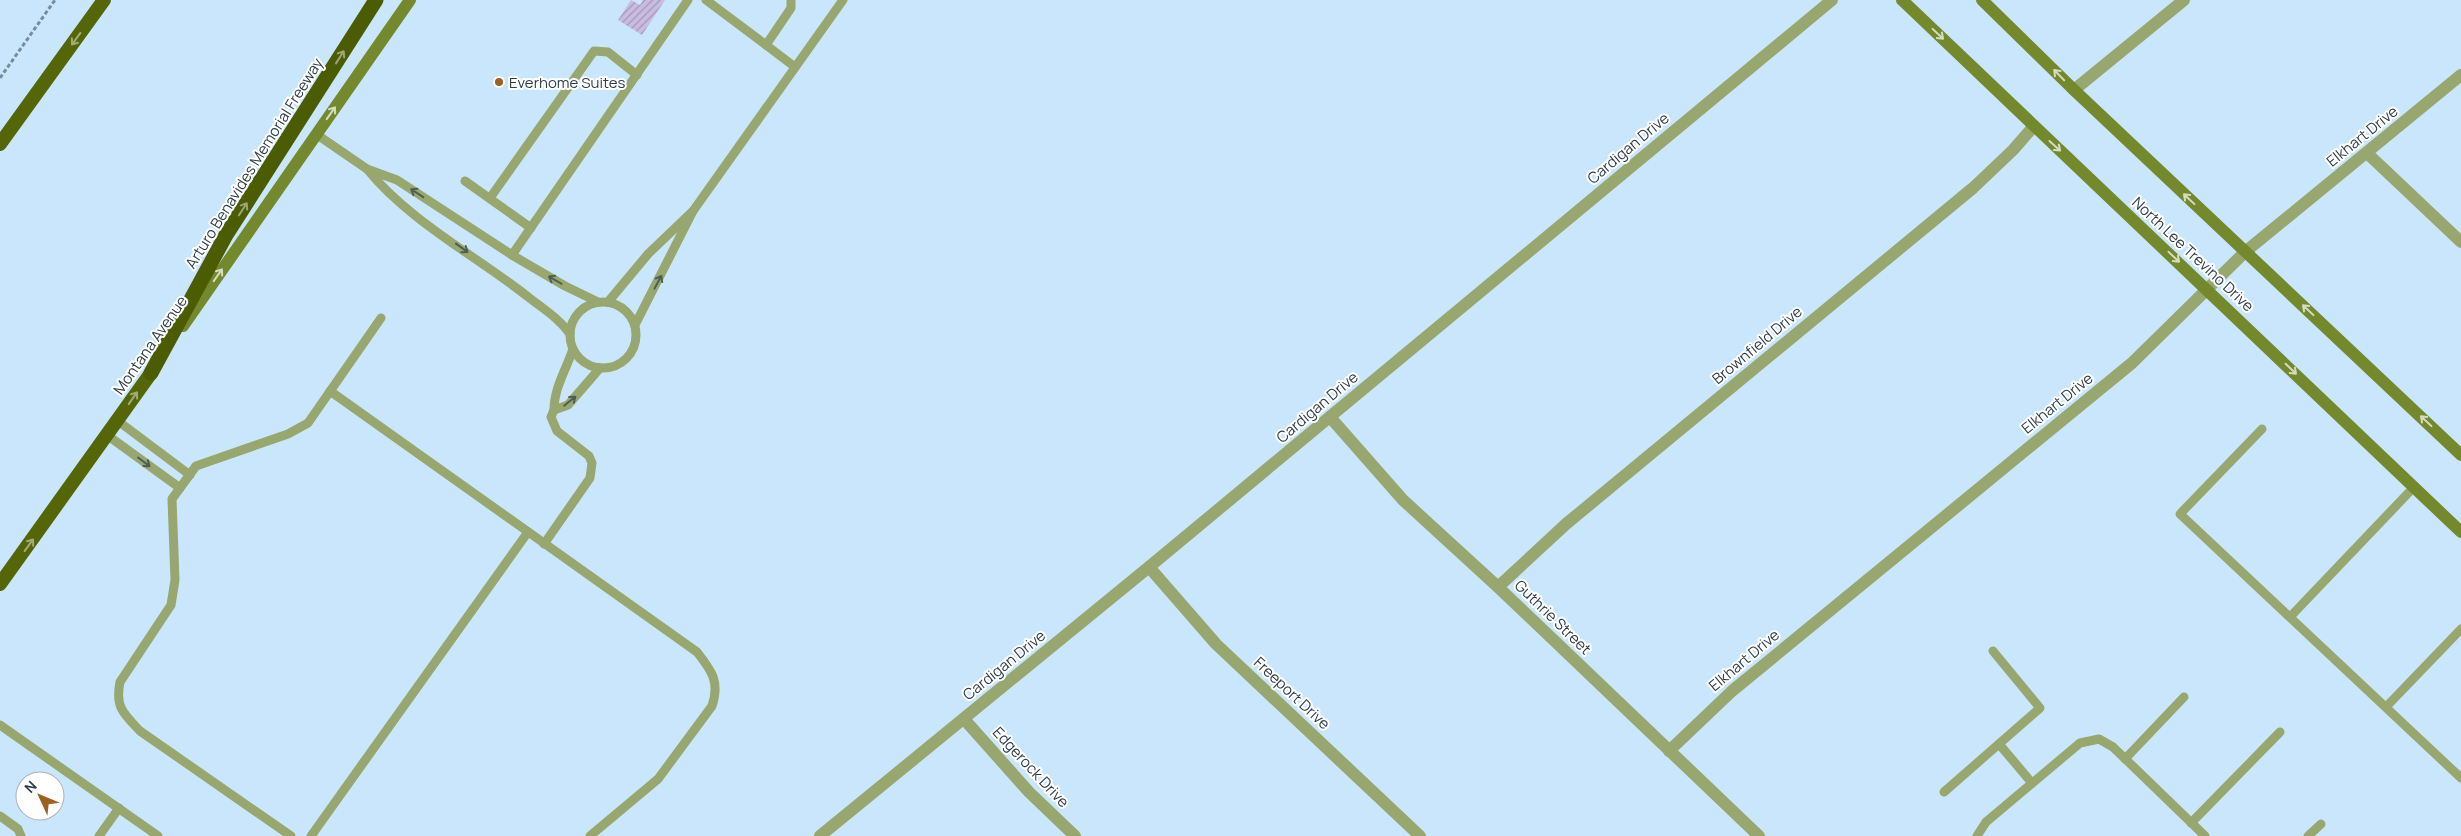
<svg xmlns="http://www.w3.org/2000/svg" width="2461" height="836" font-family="Manrope,sans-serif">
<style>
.building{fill:url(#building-hatch)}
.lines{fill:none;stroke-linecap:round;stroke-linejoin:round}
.path{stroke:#768b9b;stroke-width:3;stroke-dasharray:4 2.5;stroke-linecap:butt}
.service{stroke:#97a76f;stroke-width:9}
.minor{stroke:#97a76f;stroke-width:12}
.tertiary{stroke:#97a76f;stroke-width:12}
.secondary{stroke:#74892d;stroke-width:12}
.trunk{stroke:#546607;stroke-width:14}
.motorway{stroke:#4b5c03;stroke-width:15}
.oneway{stroke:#d5dcc0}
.oneway2{stroke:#a1ab77}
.oneway3{stroke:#9ca574}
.oneway4{stroke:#4f5e54}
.poi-dot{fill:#9c6023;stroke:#fff;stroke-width:2}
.labels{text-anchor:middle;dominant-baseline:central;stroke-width:4;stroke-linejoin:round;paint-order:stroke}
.poi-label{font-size:15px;fill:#303e49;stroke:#fff;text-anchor:start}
.street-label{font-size:15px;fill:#303e49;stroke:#fff}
</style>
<defs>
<pattern id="building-hatch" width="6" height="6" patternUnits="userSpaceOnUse" patternTransform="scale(1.25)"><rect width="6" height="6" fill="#c9bbe1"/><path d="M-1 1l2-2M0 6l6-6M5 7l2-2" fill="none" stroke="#a499b8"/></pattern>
</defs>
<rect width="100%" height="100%" fill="#cae6fc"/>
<!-- building -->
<path class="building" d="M631 0 640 5 643 0H665L642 35 618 20Z"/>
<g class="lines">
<!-- path -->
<path class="path" d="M0 78 55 0"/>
<!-- service -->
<g class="service">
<path d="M706 0 766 45"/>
<path d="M791 0V8L766 45 795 67"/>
<path d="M316 134 367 169"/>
<path d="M465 181 531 228"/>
<path d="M490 198 594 51 608 52 637 75"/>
<path d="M693 211 843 0"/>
<path d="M512 255 688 0"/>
<circle cx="603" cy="335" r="33"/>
<path d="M608 302 648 254 693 211 635 325"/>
<path d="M570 334C559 318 542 308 527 296 476 256 408 220 367 169L397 180 512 255 565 286 598 302"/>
<path d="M573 349C566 370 554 388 554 410L568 405 600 368"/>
<path d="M330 391 697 652C712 671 720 682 712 706L658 779 590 836"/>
<path d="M118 421 190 475"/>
<path d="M2262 429 2180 514 2461 778"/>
<path d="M107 435 180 488"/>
<path d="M544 544 590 478 592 463 589 456 557 431 551 417 554 410"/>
<path d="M2290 617 2414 487"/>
<path d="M2386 707 2461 629"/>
<path d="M0 725 158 836"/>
<path d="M1999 744 2032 783"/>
<path d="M2125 759 2184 697"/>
<path d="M1944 792 2040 708 1993 651"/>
<path d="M0 816 18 829 21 836"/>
<path d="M2191 823 2280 732"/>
<path d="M99 836 119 808"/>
<path d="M291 836 140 731C123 713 115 707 120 682L171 605 175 580 172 499 196 466 288 434 308 423 381 318"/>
<path d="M311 836 528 532"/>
<path d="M1977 836 1986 822 2080 743 2099 739 2113 747 2205 836"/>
<path d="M2308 836 2321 824"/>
</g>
<!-- minor -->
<g class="minor">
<path d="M2074 90 2184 0"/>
<path d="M2368 154 2461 242"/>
<path d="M1330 417 1403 500 1498 587 1759 836"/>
<path d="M1149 567 1216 644 1420 836"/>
<path d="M1498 587 1566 524 1973 188 2013 150 2034 126"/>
<path d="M964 719 1029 792 1075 836"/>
<path d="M1669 751 1732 691 2132 363 2245 252 2461 75"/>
</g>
<!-- tertiary -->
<path class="tertiary" d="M820 836 1149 567 1832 0"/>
<!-- secondary -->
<g class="secondary">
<path d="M1902 0 2461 532"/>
<path d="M1982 0 2074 90 2461 455"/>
<path d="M183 326 410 0"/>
</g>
<!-- trunk -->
<g class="trunk">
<path d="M0 144 104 0"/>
<path d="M0 584 151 373"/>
</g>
<!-- motorway -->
<path class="motorway" d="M151 373 226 235 376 0"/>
</g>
<!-- one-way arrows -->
<defs><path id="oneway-shaft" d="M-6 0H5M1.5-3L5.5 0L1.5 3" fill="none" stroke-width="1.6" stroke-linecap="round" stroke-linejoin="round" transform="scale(1.25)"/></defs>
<g class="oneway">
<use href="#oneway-shaft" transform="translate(1938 34) rotate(43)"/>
<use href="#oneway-shaft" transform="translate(2059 75) rotate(-134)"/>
<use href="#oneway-shaft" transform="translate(331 113) rotate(-55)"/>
<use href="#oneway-shaft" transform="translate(2055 146) rotate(42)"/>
<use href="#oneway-shaft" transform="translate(2189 199) rotate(-137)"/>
<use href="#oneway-shaft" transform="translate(2174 257) rotate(43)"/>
<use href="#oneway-shaft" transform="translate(218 275) rotate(-55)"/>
<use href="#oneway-shaft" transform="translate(2308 310) rotate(-137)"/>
<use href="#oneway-shaft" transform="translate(2291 369) rotate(44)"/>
<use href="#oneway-shaft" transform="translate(2426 421) rotate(-137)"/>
</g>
<g class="oneway2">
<use href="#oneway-shaft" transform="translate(76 39) rotate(126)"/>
<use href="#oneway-shaft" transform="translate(133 398) rotate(-55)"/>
<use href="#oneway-shaft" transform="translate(29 545) rotate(-54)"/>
</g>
<g class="oneway3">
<use href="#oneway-shaft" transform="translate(340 57) rotate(-58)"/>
<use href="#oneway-shaft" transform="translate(243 209) rotate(-57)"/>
</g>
<g class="oneway4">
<use href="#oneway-shaft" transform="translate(417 193) rotate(-147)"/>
<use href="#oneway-shaft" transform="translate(462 248) rotate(36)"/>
<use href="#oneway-shaft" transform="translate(555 280) rotate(-150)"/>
<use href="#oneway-shaft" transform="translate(658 282) rotate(-62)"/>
<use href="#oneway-shaft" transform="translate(570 401) rotate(-39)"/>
<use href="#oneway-shaft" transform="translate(144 462) rotate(37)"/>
</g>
<!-- markers -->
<circle class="poi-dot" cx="499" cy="82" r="5"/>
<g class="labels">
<!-- poi labels -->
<g class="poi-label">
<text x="509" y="82">Everhome Suites</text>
</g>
<!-- street labels -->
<g class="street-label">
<text transform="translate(2362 136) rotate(-39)">Elkhart Drive</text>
<text transform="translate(1628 148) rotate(-40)">Cardigan Drive</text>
<text transform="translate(254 163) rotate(-58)">Arturo Benavides Memorial Freeway</text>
<text transform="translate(2193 254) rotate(43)">North Lee Trevino Drive</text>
<text transform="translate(150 345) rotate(-55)">Montana Avenue</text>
<text transform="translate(1757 345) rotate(-40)">Brownfield Drive</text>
<text transform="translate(2057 403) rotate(-39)">Elkhart Drive</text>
<text transform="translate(1317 407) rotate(-40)">Cardigan Drive</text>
<text transform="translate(1553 617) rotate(44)">Guthrie Street</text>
<text transform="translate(1744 660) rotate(-40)">Elkhart Drive</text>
<text transform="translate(1004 665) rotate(-39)">Cardigan Drive</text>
<text transform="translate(1292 693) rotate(43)">Freeport Drive</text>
<text transform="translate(1031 767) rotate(47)">Edgerock Drive</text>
</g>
</g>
<!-- north arrow -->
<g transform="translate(40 796) rotate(314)"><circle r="24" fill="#ffffff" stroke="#acb2b6"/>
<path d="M0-4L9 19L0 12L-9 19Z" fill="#9c6023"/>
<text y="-8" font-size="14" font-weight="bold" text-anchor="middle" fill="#303e49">N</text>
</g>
</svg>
